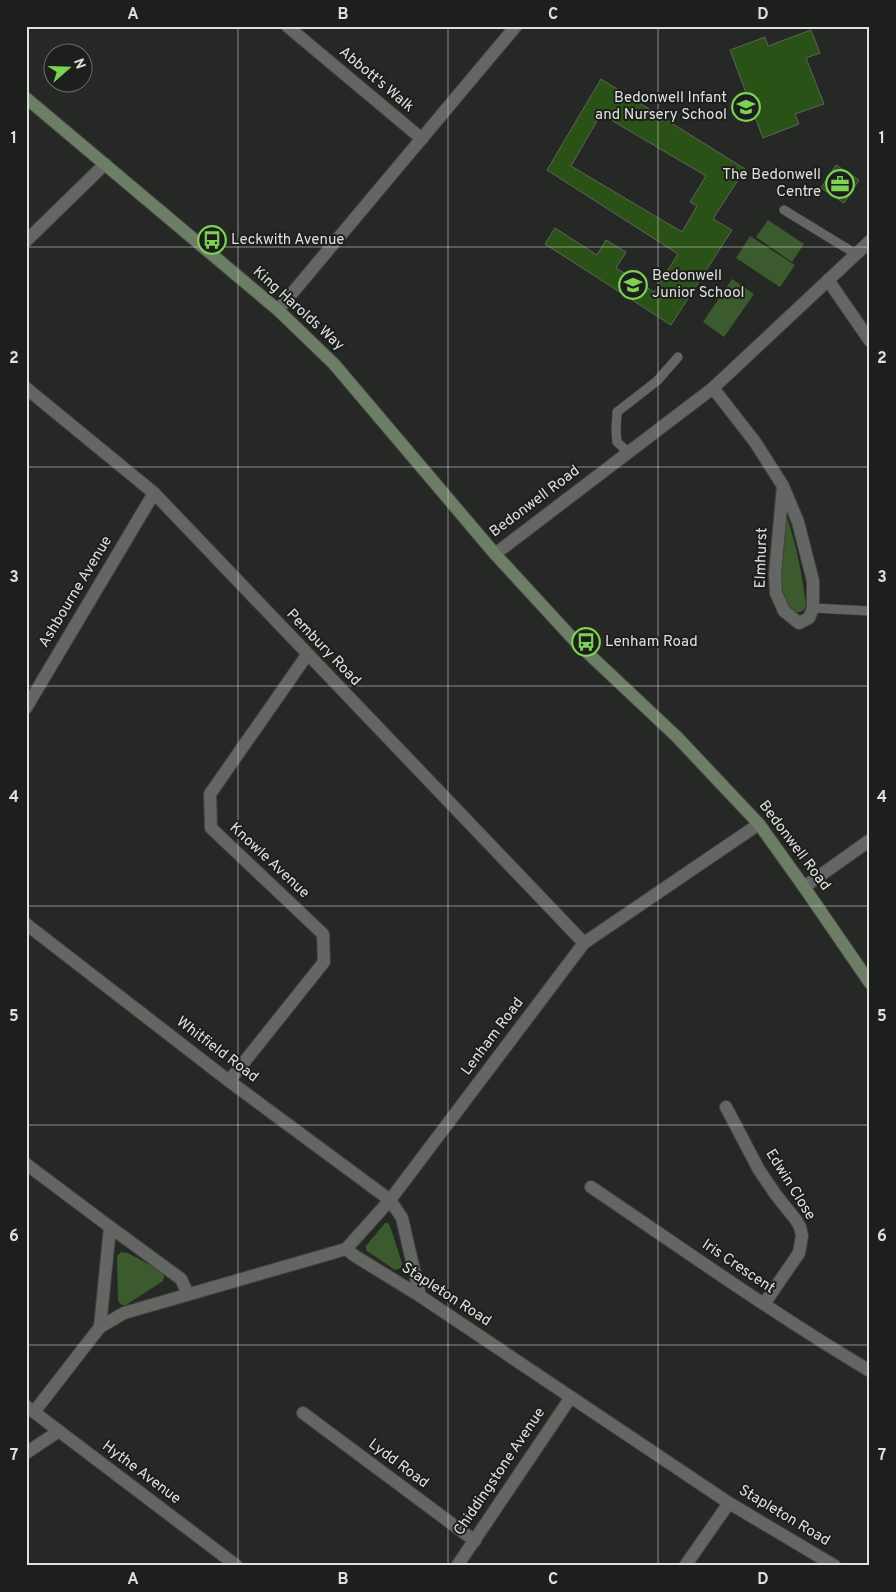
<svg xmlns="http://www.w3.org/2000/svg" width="896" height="1592" font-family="Overpass,sans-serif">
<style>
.green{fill:#3b5a2e}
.building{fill:#2a5216;stroke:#5f635e;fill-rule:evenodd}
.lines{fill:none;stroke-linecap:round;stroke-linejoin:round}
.lane-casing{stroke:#41433f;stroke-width:10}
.street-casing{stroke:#41433f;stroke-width:14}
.secondary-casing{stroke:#41433f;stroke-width:14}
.lane{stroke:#636662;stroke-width:9}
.street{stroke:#636662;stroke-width:12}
.secondary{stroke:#6d7e66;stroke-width:12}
.grid{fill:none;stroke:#dee0dd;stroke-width:1;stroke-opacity:0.55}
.labels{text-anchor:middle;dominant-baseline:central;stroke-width:4;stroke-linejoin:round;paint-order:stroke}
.street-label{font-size:15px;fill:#dee0dd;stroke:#1c1f1b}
.poi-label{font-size:15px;fill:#dee0dd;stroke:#1c1f1b;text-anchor:start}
.neatline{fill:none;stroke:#dee0dd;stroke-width:2}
.grid-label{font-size:16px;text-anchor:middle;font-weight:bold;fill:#dee0dd}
</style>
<rect width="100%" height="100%" fill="#252824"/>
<!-- green -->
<g class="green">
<path d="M768 220 804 244 792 262 756 237Z"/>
<path d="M750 236 795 265 780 287 736 258Z"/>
<path d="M732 279 754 294 724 337 703 322Z"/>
<path d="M786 514C796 544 802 573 806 605L804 610 800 612H795L787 605 782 595 779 576Z"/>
<path d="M385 1223H388L390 1226 402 1263 401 1268 395 1270 367 1251 365 1247Z"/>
<path d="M121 1252 128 1253 163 1272 164 1276 163 1281 126 1305H122L118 1301 117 1256Z"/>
</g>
<!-- building -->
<g class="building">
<path d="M811 30 820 53 806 58 824 104 795 114 799 124 763 138 730 50 765 37 768 46Z"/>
<path d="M601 79 745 169 713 219 732 230 671 325 545 244 555 228 597 255 606 240 626 252 616 268 654 292 678 254 547 170ZM601 114 706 176 690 202 697 206 682 232 571 166Z"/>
<path d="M836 165 859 180 844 203 821 188Z"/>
</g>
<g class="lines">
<defs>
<g id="lane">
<path d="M784 210 856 254"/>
<path d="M628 452 617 442 616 430 617 412 657 381 678 357"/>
<path d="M813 608 870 611"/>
</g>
<g id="street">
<path d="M287 26 422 139"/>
<path d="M26 241 105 164"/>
<path d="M828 280 870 341"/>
<path d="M278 310 516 26"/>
<path d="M26 388 154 493 584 943"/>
<path d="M713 388 755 442 783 486 775 574 776 593 784 611 799 623 809 618 813 608V581L798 522 783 486"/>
<path d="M495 554 713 388 870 241"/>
<path d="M26 708 154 493"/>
<path d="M804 887 870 840"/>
<path d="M26 924 229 1081 390 1200 402 1218 420 1296"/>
<path d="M229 1081 324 962 323 934 211 828 210 794 307 655"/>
<path d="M726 1107 759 1170 776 1195 796 1220 800 1227 802 1236 799 1253 764 1304"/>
<path d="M26 1164 110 1227 100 1327"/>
<path d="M591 1187C683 1249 774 1314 870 1371"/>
<path d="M110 1227 181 1279 188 1294"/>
<path d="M346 1249 390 1200 584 943 759 824"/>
<path d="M26 1406 237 1566"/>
<path d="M34 1412 100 1327 124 1313 346 1249 355 1256 420 1296 729 1503 835 1566"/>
<path d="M303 1413 475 1541"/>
<path d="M26 1453 59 1431"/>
<path d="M457 1566 571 1397"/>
<path d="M685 1566 729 1503"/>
</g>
<path id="secondary" d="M26 98 278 310 334 364 495 554 575 641 677 737 759 824 804 887 870 983"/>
</defs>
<!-- lane casing -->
<use href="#lane" class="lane-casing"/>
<!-- street casing -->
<use href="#street" class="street-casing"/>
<!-- secondary casing -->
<use href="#secondary" class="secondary-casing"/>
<!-- lane -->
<use href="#lane" class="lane"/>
<!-- street -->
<use href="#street" class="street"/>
<!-- secondary -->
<use href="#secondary" class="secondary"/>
</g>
<!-- grid -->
<path class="grid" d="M238 26V1566M448 26V1566M658 26V1566M26 247H870M26 467H870M26 686H870M26 906H870M26 1125H870M26 1345H870"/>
<!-- icons -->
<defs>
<symbol id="school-ring" viewBox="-11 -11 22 22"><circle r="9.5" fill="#1c1f1b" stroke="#7dd154" stroke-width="1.5"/><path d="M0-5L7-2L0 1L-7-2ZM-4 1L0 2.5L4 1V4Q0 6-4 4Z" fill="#7dd154"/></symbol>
<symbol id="office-ring" viewBox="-11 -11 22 22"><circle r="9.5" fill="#1c1f1b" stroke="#7dd154" stroke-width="1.5"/><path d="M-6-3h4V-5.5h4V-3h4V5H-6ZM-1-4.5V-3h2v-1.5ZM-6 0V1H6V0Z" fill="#7dd154"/></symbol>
<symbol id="bus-ring" viewBox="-11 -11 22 22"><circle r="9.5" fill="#1c1f1b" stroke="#7dd154" stroke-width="1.5"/><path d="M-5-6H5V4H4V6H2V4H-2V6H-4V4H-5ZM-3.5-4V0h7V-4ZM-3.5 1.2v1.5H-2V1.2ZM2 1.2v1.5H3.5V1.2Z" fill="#7dd154"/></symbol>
</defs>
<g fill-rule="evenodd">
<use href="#school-ring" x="730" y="91" width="32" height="32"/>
<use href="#office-ring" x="824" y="168" width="32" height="32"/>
<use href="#bus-ring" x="196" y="224" width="32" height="32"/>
<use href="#school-ring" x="617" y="269" width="32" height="32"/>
<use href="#bus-ring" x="570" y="626" width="32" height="32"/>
</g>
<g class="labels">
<!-- street labels -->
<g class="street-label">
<text transform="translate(376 80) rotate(40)">Abbott's Walk</text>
<text transform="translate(298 309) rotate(42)">King Harolds Way</text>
<text transform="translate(535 502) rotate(-37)">Bedonwell Road</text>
<text transform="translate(762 558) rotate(-88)">Elmhurst</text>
<text transform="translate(76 592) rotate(-59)">Ashbourne Avenue</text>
<text transform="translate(323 648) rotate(46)">Pembury Road</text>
<text transform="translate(794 846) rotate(53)">Bedonwell Road</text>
<text transform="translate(269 861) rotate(43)">Knowle Avenue</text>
<text transform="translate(493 1037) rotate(-53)">Lenham Road</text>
<text transform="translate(217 1050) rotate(37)">Whitfield Road</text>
<text transform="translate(790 1185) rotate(58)">Edwin Close</text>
<text transform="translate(738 1267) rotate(34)">Iris Crescent</text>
<text transform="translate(446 1295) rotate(33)">Stapleton Road</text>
<text transform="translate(398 1464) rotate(37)">Lydd Road</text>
<text transform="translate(500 1472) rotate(-56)">Chiddingstone Avenue</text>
<text transform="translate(141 1473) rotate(37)">Hythe Avenue</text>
<text transform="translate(784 1516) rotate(31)">Stapleton Road</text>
</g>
<!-- poi labels -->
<g class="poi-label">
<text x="727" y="98" text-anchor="end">Bedonwell Infant<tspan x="727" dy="17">and Nursery School</tspan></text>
<text x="821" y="175" text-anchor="end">The Bedonwell<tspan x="821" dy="17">Centre</tspan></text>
<text x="231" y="240">Leckwith Avenue</text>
<text x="652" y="276">Bedonwell<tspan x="652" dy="17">Junior School</tspan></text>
<text x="605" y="642">Lenham Road</text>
</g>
</g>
<!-- border -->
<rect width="896" height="1592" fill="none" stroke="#1c1f1b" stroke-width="55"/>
<!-- north arrow -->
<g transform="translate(68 68) rotate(70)"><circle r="24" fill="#1c1f1b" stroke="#6a6c69"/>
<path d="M0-4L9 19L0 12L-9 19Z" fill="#7dd154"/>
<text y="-8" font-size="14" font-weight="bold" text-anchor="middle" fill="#dee0dd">N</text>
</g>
<rect x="28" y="28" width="840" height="1536" class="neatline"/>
<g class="grid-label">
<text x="133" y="19">A</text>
<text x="343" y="19">B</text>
<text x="553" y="19">C</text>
<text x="763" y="19">D</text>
<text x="14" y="143">1</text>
<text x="882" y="143">1</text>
<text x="14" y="363">2</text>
<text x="882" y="363">2</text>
<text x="14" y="582">3</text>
<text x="882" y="582">3</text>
<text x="14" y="802">4</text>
<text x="882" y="802">4</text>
<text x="14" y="1021">5</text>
<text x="882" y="1021">5</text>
<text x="14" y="1241">6</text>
<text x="882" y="1241">6</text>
<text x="14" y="1460">7</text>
<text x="882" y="1460">7</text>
<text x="133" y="1584">A</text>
<text x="343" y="1584">B</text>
<text x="553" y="1584">C</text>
<text x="763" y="1584">D</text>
</g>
</svg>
